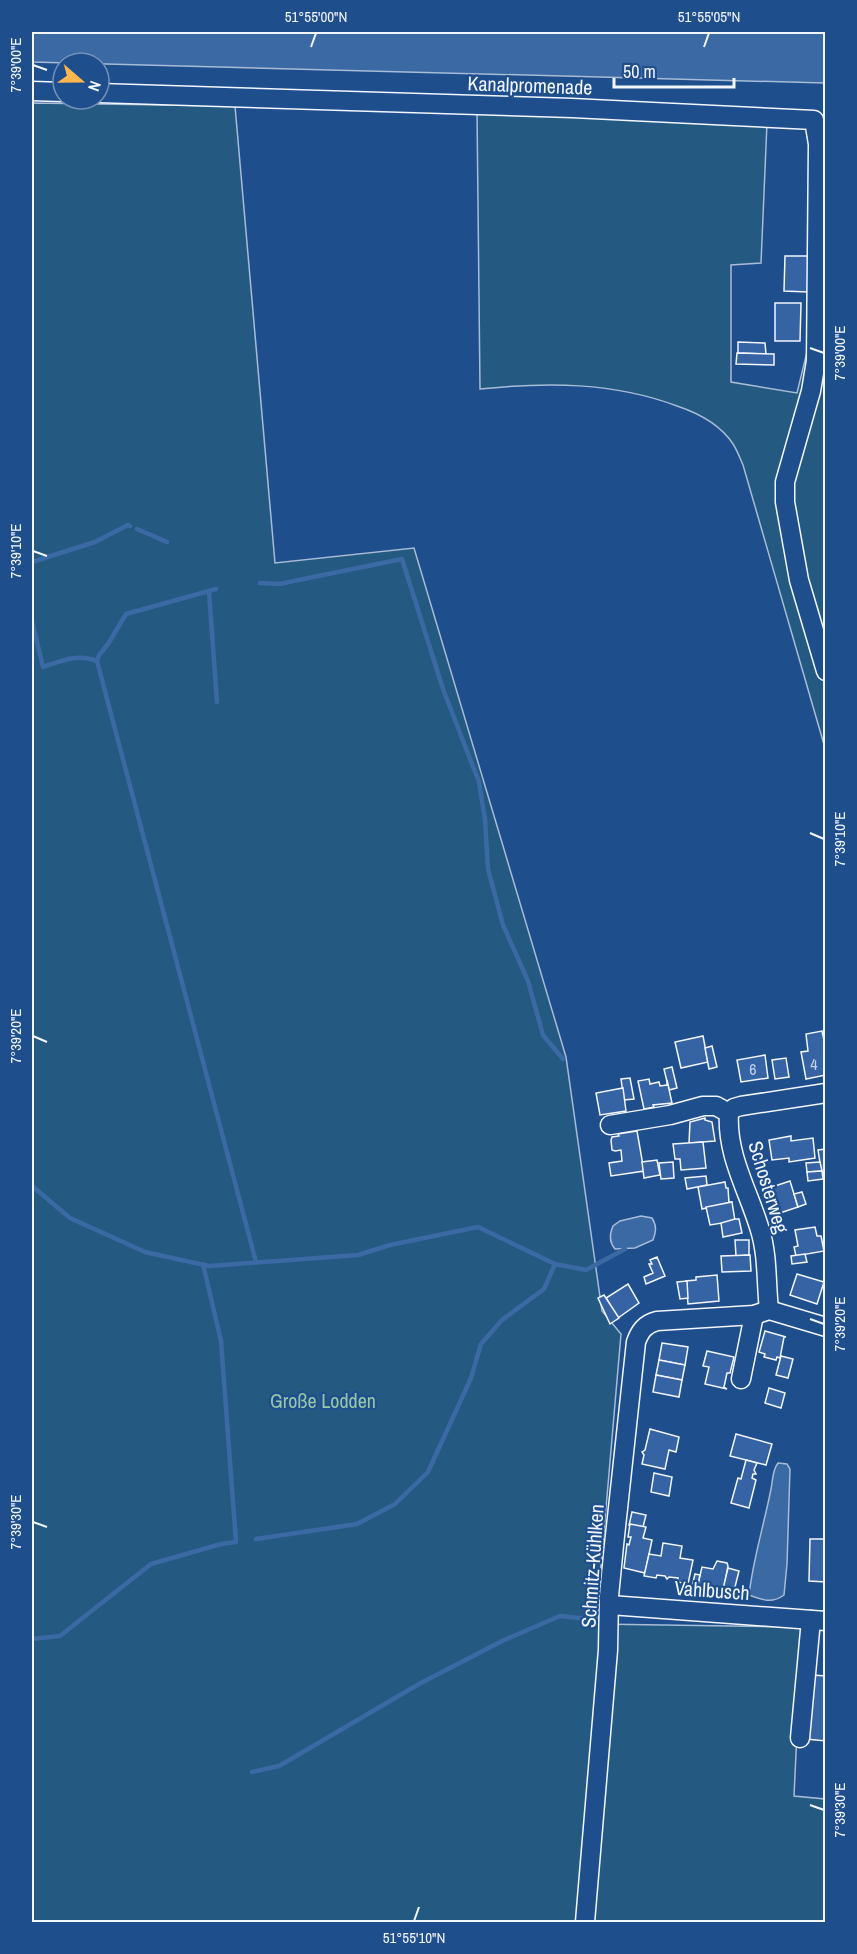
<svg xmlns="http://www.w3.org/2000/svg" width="857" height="1954" font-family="'Archivo Narrow',sans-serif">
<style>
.green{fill:#245a82;stroke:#a8bbd7;stroke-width:1.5}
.water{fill:#3b69a3;stroke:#a8bbd7;stroke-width:1.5}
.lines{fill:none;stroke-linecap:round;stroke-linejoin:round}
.stream{stroke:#3b69a3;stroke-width:4.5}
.building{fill:#3563a3;stroke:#f2f6ff;stroke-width:1.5}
.minor-casing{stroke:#f2f6ff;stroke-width:21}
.minor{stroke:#1f4e8c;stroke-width:18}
.ticks{fill:none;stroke:#f2f6ff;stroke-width:2}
.labels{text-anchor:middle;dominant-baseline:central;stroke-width:4.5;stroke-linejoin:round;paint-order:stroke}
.number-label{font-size:16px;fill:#c3d1e8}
.street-label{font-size:20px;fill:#f2f6ff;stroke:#1f4e8c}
.park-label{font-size:20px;fill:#97c8a6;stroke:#1f4e8c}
.neatline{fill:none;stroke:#f2f6ff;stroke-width:2}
.ticks-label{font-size:15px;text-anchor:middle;fill:#f2f6ff}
</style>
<rect width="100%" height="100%" fill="#1f4e8c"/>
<!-- green -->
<g class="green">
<path d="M32 103 235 106 275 563 414 548 566 1057 602 1311 621 1334 596 1624 802 1627 794 1796 825 1799V1922H32Z"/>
<path d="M477 112 767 123 761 263 731 265V382L797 393 807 352 814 272V142L807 130H825V748L743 465C740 458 737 450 733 444 720 424 698 413 677 406 613 382 547 382 480 389Z"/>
</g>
<!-- water -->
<g class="water">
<path d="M32 32H825V83L32 62Z"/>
<path d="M641 1216 652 1218C657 1226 656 1231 653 1240L635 1248 615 1249C609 1242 609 1235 613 1226L620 1221Z"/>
<path d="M778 1463 787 1464 790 1469 787 1564 784 1595C772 1604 762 1600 749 1595 753 1559 764 1525 771 1489 773 1480 772 1471 778 1463Z"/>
</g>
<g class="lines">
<!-- stream -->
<g class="stream">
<path d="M137 529 167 542"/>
<path d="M32 562 95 542 128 525 130 526"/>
<path d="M260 583 279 584 402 559 443 689 479 782 485 820 488 869 503 925 528 981 543 1035 563 1059"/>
<path d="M209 591 217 702"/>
<path d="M32 621 43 667C61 661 78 653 97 661L99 655 108 644 126 614 216 589"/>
<path d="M97 661 256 1262"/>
<path d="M32 1186 70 1218 145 1252 209 1266 358 1255 390 1245 478 1227 555 1264 586 1270 625 1249"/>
<path d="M256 1539 357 1524 395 1504 428 1472 471 1378 481 1344 502 1320 544 1289 555 1264"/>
<path d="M32 1639 60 1636 151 1564 221 1544 236 1542 221 1341 203 1264"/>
<path d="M252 1772 279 1766 419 1684 502 1641 560 1616 589 1619"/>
</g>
</g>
<!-- building -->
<g class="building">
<path d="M785 256H809L808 292 784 291Z"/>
<path d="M775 303H801L800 341H775Z"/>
<path d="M738 342 765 343 766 354 738 353Z"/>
<path d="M737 353 774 354V365L736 364Z"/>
<path d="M822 1031 826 1049V1075L806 1079 801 1052 808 1051 806 1034Z"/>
<path d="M703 1036 708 1062 681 1068 675 1042Z"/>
<path d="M712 1046 717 1067 709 1069 705 1048Z"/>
<path d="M765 1055 768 1078 741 1082 737 1060Z"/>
<path d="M786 1058 789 1077 775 1079 772 1060Z"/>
<path d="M672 1067 677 1088 669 1090 664 1069Z"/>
<path d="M630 1078 634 1099 624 1100 621 1079Z"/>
<path d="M649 1079 650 1084 659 1082 660 1086 667 1085V1080L672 1103 653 1105 654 1107 644 1109 638 1081Z"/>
<path d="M623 1088 626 1111 600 1115 596 1093Z"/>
<path d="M705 1118V1120L712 1122 715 1141 689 1143 690 1122Z"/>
<path d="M637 1131 644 1171 611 1176 609 1163 622 1161 621 1150 615 1151 612 1150 611 1140 612 1137 619 1136 618 1134Z"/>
<path d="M791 1136V1141L813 1138 815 1158 789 1162V1158L772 1160 769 1140Z"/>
<path d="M703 1142 706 1168 681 1170 680 1159H675L673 1144Z"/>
<path d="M826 1149V1176H822L818 1150Z"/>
<path d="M657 1160 660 1175 644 1178 642 1162Z"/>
<path d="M673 1162 674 1178 661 1179 659 1163Z"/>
<path d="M820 1162 822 1171 807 1172 806 1163Z"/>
<path d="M822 1171 823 1179 808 1181 807 1172Z"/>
<path d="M706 1176 707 1185 687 1189 685 1178Z"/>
<path d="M790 1181 798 1207 777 1214 769 1188Z"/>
<path d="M725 1182 726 1188H728L729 1203 732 1202 702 1209 698 1187Z"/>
<path d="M802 1192 806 1204 798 1207 794 1194Z"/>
<path d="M732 1202 735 1221 710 1225 706 1207Z"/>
<path d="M735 1219H739L742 1233 723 1237 721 1223Z"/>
<path d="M815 1227 817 1236H821L824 1251 796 1256 794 1247 798 1246 795 1230Z"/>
<path d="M735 1240H749V1255L736 1256Z"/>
<path d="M805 1254 807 1262 792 1264 791 1256Z"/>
<path d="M750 1255 751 1271 722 1272 721 1256Z"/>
<path d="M657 1257 665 1276 646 1284 644 1277 653 1273 649 1264H652L650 1260Z"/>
<path d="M797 1274 824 1282 817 1304 790 1295Z"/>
<path d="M717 1275 719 1301 688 1304 686 1281 696 1280V1277Z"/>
<path d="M687 1281 688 1298 680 1299 677 1282Z"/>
<path d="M628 1284 639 1303 618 1318 606 1298Z"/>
<path d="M604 1295 619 1318 610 1324 598 1298Z"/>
<path d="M765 1331 786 1337H784L780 1358 777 1357 776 1360 764 1357 765 1354 759 1352Z"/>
<path d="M662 1343 688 1347 685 1365 659 1360Z"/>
<path d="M707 1351 734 1357 730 1373H727L724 1387 727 1389 705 1384 709 1367 703 1366Z"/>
<path d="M781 1356 793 1359 788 1378 776 1375Z"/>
<path d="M659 1360 685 1365 682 1380 656 1375Z"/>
<path d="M656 1375 682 1380 679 1397 653 1392Z"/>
<path d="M769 1388 785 1393 781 1408 765 1403Z"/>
<path d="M650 1429 679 1437 676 1452 669 1450 665 1469 642 1464 644 1455 642 1452 645 1450Z"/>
<path d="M736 1434 772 1444 766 1465 730 1456Z"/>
<path d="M746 1460 757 1463 754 1470 756 1474H753L752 1478 756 1480 749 1508 731 1503 738 1478 741 1479Z"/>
<path d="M654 1473 672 1477 669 1496 651 1492Z"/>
<path d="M632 1512 646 1515 643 1527 629 1525Z"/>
<path d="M630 1524 646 1527 643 1538 652 1540 645 1573 624 1568 627 1544 629 1545 631 1537H628Z"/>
<path d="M810 1539H826V1582L809 1581Z"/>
<path d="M663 1543 682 1546 680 1558 693 1560 688 1584 677 1582 678 1578 669 1577 667 1579 665 1576 657 1575 656 1578 644 1576 649 1554 661 1556Z"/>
<path d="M717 1561 727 1563 728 1566 723 1593 697 1588 702 1567 713 1569Z"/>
<path d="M728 1568 739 1571 734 1591 723 1589Z"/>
<path d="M695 1574 700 1575 697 1588 692 1587Z"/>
<path d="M812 1675 826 1676V1741L806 1739Z"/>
</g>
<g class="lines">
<defs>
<g id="minor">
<path d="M32 91 63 92"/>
<path d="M99 93 572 108 814 120 818 144 816 361 811 391 785 482V502L799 580 826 671"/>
<path d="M610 1125 670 1115 703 1106H716L729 1113"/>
<path d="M769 1310C766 1284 768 1256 760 1230 749 1192 726 1155 729 1113L734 1108 741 1106 826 1093"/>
<path d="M741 1379 754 1315"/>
<path d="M610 1605 826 1621"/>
<path d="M800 1738 811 1620"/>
<path d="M585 1922 608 1650 609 1596 614 1545 636 1342C640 1331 645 1324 657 1321L754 1315 769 1310 826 1327"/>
</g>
</defs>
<!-- minor casing -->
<use href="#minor" class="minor-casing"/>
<!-- minor -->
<use href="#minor" class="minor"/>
</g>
<!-- ticks -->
<path class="ticks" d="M311 47 316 33M704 47 709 33M33 65 47 70M810 348 824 353M33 551 47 556M810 833 824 839M33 1036 47 1042M810 1319 824 1324M33 1522 47 1527M810 1805 824 1810M414 1921 419 1907"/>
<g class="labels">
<!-- number labels -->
<g class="number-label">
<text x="814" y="1064">4</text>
<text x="753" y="1069">6</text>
</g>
<!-- street labels -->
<g class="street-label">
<text transform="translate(530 85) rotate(2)">Kanalpromenade</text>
<text transform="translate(769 1187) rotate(73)">Schosterweg</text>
<text transform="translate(592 1566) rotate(-86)">Schmitz-Kühlken</text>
<text transform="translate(712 1590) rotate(4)">Vahlbusch</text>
</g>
<!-- park labels -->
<g class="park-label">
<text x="323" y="1400">Große Lodden</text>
</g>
</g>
<!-- border -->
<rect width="857" height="1954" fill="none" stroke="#1f4e8c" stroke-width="66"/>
<!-- north arrow -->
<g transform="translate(81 81) rotate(110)"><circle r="28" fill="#1f4e8c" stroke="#7391ba" stroke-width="1.5"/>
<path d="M0-4.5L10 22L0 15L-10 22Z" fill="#ffb74d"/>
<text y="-9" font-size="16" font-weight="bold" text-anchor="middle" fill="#f2f6ff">N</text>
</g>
<!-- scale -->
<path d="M614 78v9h120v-9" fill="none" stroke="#f2f6ff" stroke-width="3"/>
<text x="623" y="78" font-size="18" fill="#f2f6ff" stroke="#1f4e8c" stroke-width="4.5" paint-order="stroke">50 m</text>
<rect x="33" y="33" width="791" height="1888" class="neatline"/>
<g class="ticks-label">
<text x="316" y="22">51°55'00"N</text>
<text x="709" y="22">51°55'05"N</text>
<text transform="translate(16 65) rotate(-90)" y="5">7°39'00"E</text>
<text transform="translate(840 353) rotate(-90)" y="5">7°39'00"E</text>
<text transform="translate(16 551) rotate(-90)" y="5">7°39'10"E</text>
<text transform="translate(840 839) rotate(-90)" y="5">7°39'10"E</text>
<text transform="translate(16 1036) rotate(-90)" y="5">7°39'20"E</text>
<text transform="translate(840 1324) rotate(-90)" y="5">7°39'20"E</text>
<text transform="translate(16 1522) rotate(-90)" y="5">7°39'30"E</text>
<text transform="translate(840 1810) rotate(-90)" y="5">7°39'30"E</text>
<text x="414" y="1943">51°55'10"N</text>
</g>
</svg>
